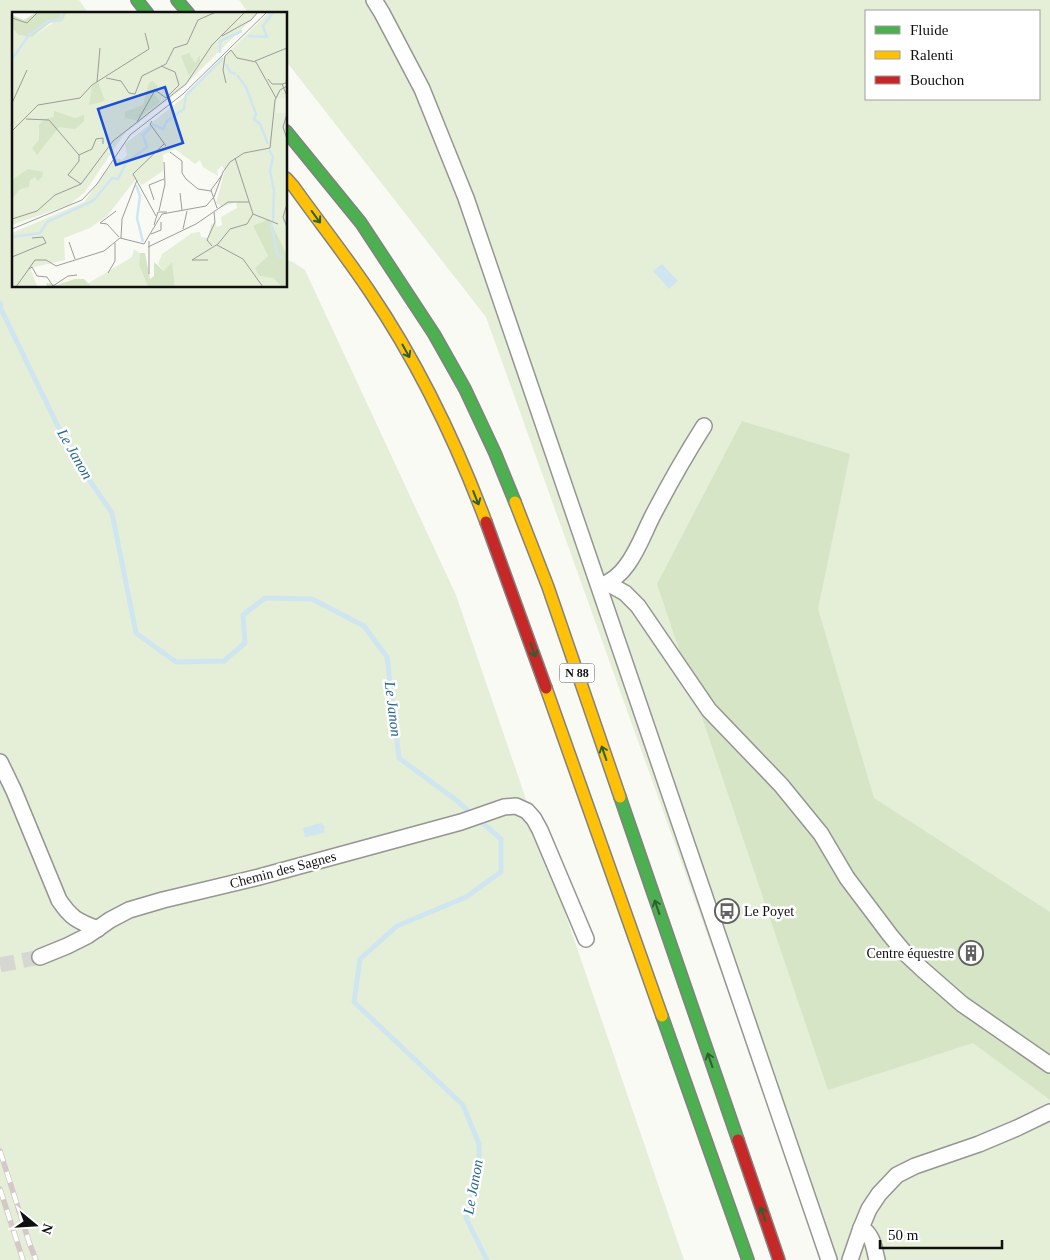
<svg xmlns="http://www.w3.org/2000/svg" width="1050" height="1260" font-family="Georgia,serif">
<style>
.green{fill:#e5eed7;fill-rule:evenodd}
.forest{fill:#d6e5c6}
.water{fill:#cfe6f1}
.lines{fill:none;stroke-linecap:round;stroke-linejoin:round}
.stream{stroke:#cfe6f1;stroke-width:5}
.street-tunnel{stroke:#d7d7d2;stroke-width:15;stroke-dasharray:15 8;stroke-linecap:butt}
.street-casing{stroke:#959593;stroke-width:18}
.fast-casing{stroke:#828280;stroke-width:14}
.slow-casing{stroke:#828280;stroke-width:14}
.jam-casing{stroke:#828280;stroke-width:14}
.street{stroke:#fefefe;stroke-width:15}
.fast{stroke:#4caf50;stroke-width:11}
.slow{stroke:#ffc107;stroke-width:11}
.jam{stroke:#c62828;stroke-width:11}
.rail-casing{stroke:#d5c8c8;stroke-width:5.5}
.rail{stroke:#fff;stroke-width:4;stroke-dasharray:11;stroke-linecap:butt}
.oneway{stroke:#2e5f30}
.labels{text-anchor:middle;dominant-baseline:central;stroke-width:5;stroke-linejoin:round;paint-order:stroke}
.shield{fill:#fff;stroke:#575757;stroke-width:1}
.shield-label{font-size:12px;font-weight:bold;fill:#0f0f0f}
.street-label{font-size:14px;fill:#0f0f0f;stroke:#fff}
.poi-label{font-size:14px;fill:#0f0f0f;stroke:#fff;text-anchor:start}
.water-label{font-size:15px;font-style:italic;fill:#266692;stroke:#fff}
.inset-river{fill:none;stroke:#cfe6f1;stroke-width:2.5}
.inset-road{fill:none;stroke:#9c9c99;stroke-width:1}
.view{fill:#1d4ed8;fill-opacity:0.15;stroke:#1d4ed8;stroke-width:2.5}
.inset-edge{fill:none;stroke:#0f0f0f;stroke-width:2.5}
</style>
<rect width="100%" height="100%" fill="#fafaf5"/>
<!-- green -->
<g class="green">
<path d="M0 0H79L89 14H14V286H286V260L293 262 305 270 456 595 684 1260H0Z"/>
<path d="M239 0H1050V1260H824L486 317 286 61V14H249ZM866 11H1039V99H866Z"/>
</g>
<!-- forest -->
<path class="forest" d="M742 421 850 454 818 609 874 798 1050 912V1100L973 1043 828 1090 657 584Z"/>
<!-- water -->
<g class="water">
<path d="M662 264 678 281 669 289 653 271Z"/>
<path d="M321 823 325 827 324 833 305 837 303 828Z"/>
</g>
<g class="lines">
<!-- stream -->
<path class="stream" d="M0 303 1 309 71 453 112 513 136 633 176 662 224 661 245 643 243 615 265 598 312 599 364 626 387 657 399 758 456 800 501 839V872L466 897 397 926 360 959 354 1002 463 1105 479 1144V1169L466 1218 487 1260"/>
<!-- street-tunnel -->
<path class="street-tunnel" d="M0 965 40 957"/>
<defs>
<g id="street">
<path d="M374 0 382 13 422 89 466 198 829 1260"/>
<path d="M607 583 625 593 638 606 709 710 781 785 821 834 847 878 890 935 905 953 922 969 962 1004 1050 1065"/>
<path d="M600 586C611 582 620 575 627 565 638 550 644 533 652 517 668 486 685 456 704 426"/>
<path d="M0 762 14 791 59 900C71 918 77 921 98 929"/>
<path d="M40 957 67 946 87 936 110 920 129 910 163 900 259 877 461 822 504 807 516 806 527 811 534 819 540 830 586 939"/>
<path d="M850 1260 861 1228"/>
<path d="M877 1260C874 1248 873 1234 861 1228L869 1209 879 1194 897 1175 915 1166 979 1144 1017 1128 1050 1112"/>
</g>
<g id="fast">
<path d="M137 0 148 14"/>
<path d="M177 0 189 14"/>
<path d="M286 131 361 223 434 334 465 389 495 453 515 502"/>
<path d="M620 797 738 1140"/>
<path d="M662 1016 748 1260"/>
</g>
<g id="slow">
<path d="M286 178 294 187C319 222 346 256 370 292 418 363 456 442 486 522"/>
<path d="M515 502 548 587 620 797"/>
<path d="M546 688 662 1016"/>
</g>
<g id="jam">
<path d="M486 522 546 688"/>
<path d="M738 1140 779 1260"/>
</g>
</defs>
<!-- street casing -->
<use href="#street" class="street-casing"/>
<!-- fast casing -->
<use href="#fast" class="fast-casing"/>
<!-- slow casing -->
<use href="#slow" class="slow-casing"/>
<!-- jam casing -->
<use href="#jam" class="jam-casing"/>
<!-- street -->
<use href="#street" class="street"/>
<!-- fast -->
<use href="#fast" class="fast"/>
<!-- slow -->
<use href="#slow" class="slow"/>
<!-- jam -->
<use href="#jam" class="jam"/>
<defs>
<g id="rail">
<path d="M0 1151 29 1242 36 1260"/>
<path d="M0 1189 23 1260"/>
</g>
</defs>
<!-- rail casing -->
<use href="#rail" class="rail-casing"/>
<!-- rail -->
<use href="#rail" class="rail"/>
</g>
<!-- one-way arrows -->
<defs><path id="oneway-shaft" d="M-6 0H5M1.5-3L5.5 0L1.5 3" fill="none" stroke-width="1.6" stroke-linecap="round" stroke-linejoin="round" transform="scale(1.25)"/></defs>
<g class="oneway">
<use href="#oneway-shaft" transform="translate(316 217) rotate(54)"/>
<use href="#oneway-shaft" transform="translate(406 351) rotate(61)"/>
<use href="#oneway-shaft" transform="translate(476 498) rotate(68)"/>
<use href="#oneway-shaft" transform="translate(533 650) rotate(70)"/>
<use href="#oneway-shaft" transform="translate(604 753) rotate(-109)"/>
<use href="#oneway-shaft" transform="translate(657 907) rotate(-109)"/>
<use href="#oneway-shaft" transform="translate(710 1060) rotate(-109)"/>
<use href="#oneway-shaft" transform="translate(763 1214) rotate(-109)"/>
</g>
<!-- icons -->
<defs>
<symbol id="bus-ring" viewBox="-11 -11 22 22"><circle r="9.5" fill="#fff" stroke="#616160" stroke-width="1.5"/><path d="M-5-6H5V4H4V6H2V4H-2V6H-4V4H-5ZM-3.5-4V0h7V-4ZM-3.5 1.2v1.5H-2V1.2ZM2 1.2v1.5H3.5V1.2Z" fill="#616160"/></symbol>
<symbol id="building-ring" viewBox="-11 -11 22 22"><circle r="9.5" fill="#fff" stroke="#616160" stroke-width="1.5"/><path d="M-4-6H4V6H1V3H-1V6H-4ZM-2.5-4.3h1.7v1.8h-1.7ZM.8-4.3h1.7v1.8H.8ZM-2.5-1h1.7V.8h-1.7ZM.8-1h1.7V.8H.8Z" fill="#616160"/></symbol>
</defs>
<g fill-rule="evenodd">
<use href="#bus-ring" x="713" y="897" width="28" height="28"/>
<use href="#building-ring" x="957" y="939" width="28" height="28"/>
</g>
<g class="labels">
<!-- shield labels -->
<rect class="shield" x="559.5" y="663.5" width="35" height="19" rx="4"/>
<g class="shield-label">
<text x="577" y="673">N 88</text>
</g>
<!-- street labels -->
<g class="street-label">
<text transform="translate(283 870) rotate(-15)">Chemin des Sagnes</text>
</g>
<!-- poi labels -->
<g class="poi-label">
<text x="744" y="911">Le Poyet</text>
<text x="954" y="953" text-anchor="end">Centre équestre</text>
</g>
<!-- water labels -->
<g class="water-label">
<text transform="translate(75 454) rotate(60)">Le Janon</text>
<text transform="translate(393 709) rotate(83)">Le Janon</text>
<text transform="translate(473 1187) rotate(-80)">Le Janon</text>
</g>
</g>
<!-- overview -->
<g transform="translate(12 12)">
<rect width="275" height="275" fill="#fafaf5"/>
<path d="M67 0H247L169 77 112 122 73 180 57 193 0 213V15L6 23 20 25 54 2ZM257 0H275V243L272 237 241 214 256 244 247 264 261 266 270 275H163L160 251 152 259 146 252 150 242 180 221 188 220 189 225 196 226 199 213 203 210 205 215 210 213 209 205 225 196 224 190 210 195 204 191 213 158 210 154 205 158 206 164 191 155 188 148 183 152 163 137 151 143V159L130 173 124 167 95 204 78 216 52 226 53 248 18 256 25 274 34 275H0V221L72 190 104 146 110 148 115 143 113 132 172 85ZM122 237 128 241 127 253 136 275H80L75 272 120 245Z" fill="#e5eed7"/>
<path d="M25 0H67L54 2 50 9 38 11 20 25 6 23 0 15V3L12 8ZM177 41 183 51 188 43V49L177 64 169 44ZM141 69 146 74 143 83 148 90 124 108 113 106V100L131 93 137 71ZM86 70 93 89 77 93 80 74ZM42 99 63 106 72 103V109L63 117 47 115 25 143 20 136 27 128V113L33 107 42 105ZM16 157 31 160 30 165 26 169 23 165 18 168 17 175 8 177 0 187V168ZM257 207 275 243V275H270L261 266 247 264 243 256 256 244 241 214ZM128 241H133L138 267 142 264V250L152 259 160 250 163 275H136L127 253ZM63 267H72L80 275H34L35 271 45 273Z" fill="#d6e5c6"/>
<path d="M265 86H274V101H264Z" fill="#edf3e1"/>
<path class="inset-river" d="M236 24 255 25 251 14 261 0M208 41V29L230 19M0 47 17 23 36 9 49 8V0M214 52 218 60 224 62M225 63 234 75 244 102 242 107 248 112 256 132M140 112 151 117 155 109 172 97 174 83 211 46M257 138 261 145 258 159 262 179 261 209M124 173 128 184 125 206 131 230M259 211 265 242 270 246M0 225 28 221 35 210 81 189 100 166 106 167 114 151 135 135 131 123 139 115"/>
<path class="inset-road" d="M211 0H227M0 6 15 11 26 0M210 24 239 8 246 0M243 49 275 36M275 63 274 71 270 72 275 84M94 66 109 69 117 81 123 82 130 64 154 52 162 36 175 32 186 8 204 0M256 67 260 72H270M85 70 88 36M214 71 211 58 213 44 219 38 225 46 244 50 264 86M0 91 15 58M275 102 271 115 275 127M14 107 37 108 67 143V149L56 163 69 172M140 109 138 112 154 134M125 110 143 78 154 86 167 73 163 60 149 54M0 119 26 93 68 86 80 73 137 37 133 21M158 140 170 149V161L174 167 186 177 199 179M67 143 80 137 84 127 91 126V132M223 146 241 202M168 181 170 198M142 188 137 173 152 167M275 192 271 205 275 215M205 196 199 178 210 163M104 199 88 211 95 212 107 225M147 199 153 172 152 150M241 202 266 212M144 204 121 162 152 132M0 207 25 199 43 183 69 172 101 129 174 72 200 33 233 0M142 213 146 200H155M0 217 70 188 85 172 118 123 171 82 255 0M171 217 175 199M139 222 149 218V210M109 226 110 207 125 168M137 229V262M57 230 63 247M205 233 231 247 251 275M200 234 195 228 203 210 202 200M136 235 184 212 216 190H237M0 245 34 231 31 225 20 226M196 248H180L206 232 218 217 235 212 241 202M17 257 20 255 25 264 35 265 41 274 56 264 65 263M96 261 103 249V231M4 275 23 248H34L44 254 92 239 108 226 132 232 150 202 194 194 202 185 211 160 218 150 232 141 258 136 263 88 268 78 275 74"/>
<path class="view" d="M153 75 171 131 104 153 86 97Z"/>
<rect width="275" height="275" class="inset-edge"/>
</g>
<!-- legend -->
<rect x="865" y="10" width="175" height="90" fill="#ffffff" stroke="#9f9f9f"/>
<rect x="875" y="26" width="25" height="8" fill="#4caf50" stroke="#9f9f9f"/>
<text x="910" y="35" font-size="15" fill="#0f0f0f">Fluide</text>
<rect x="875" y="51" width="25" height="8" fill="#ffc107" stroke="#9f9f9f"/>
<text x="910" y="60" font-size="15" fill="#0f0f0f">Ralenti</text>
<rect x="875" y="76" width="25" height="8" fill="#c62828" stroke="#9f9f9f"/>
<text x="910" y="85" font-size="15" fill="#0f0f0f">Bouchon</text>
<!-- north arrow -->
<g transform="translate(35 1225) rotate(108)" stroke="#ffffff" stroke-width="4" paint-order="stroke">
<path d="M0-4L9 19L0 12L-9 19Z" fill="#0f0f0f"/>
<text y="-8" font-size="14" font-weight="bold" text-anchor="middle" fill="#0f0f0f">N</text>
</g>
<!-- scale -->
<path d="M880 1240v8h122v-8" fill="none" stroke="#0f0f0f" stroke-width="2.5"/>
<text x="888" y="1240" font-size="15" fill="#0f0f0f" stroke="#ffffff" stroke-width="4" paint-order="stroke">50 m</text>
</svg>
